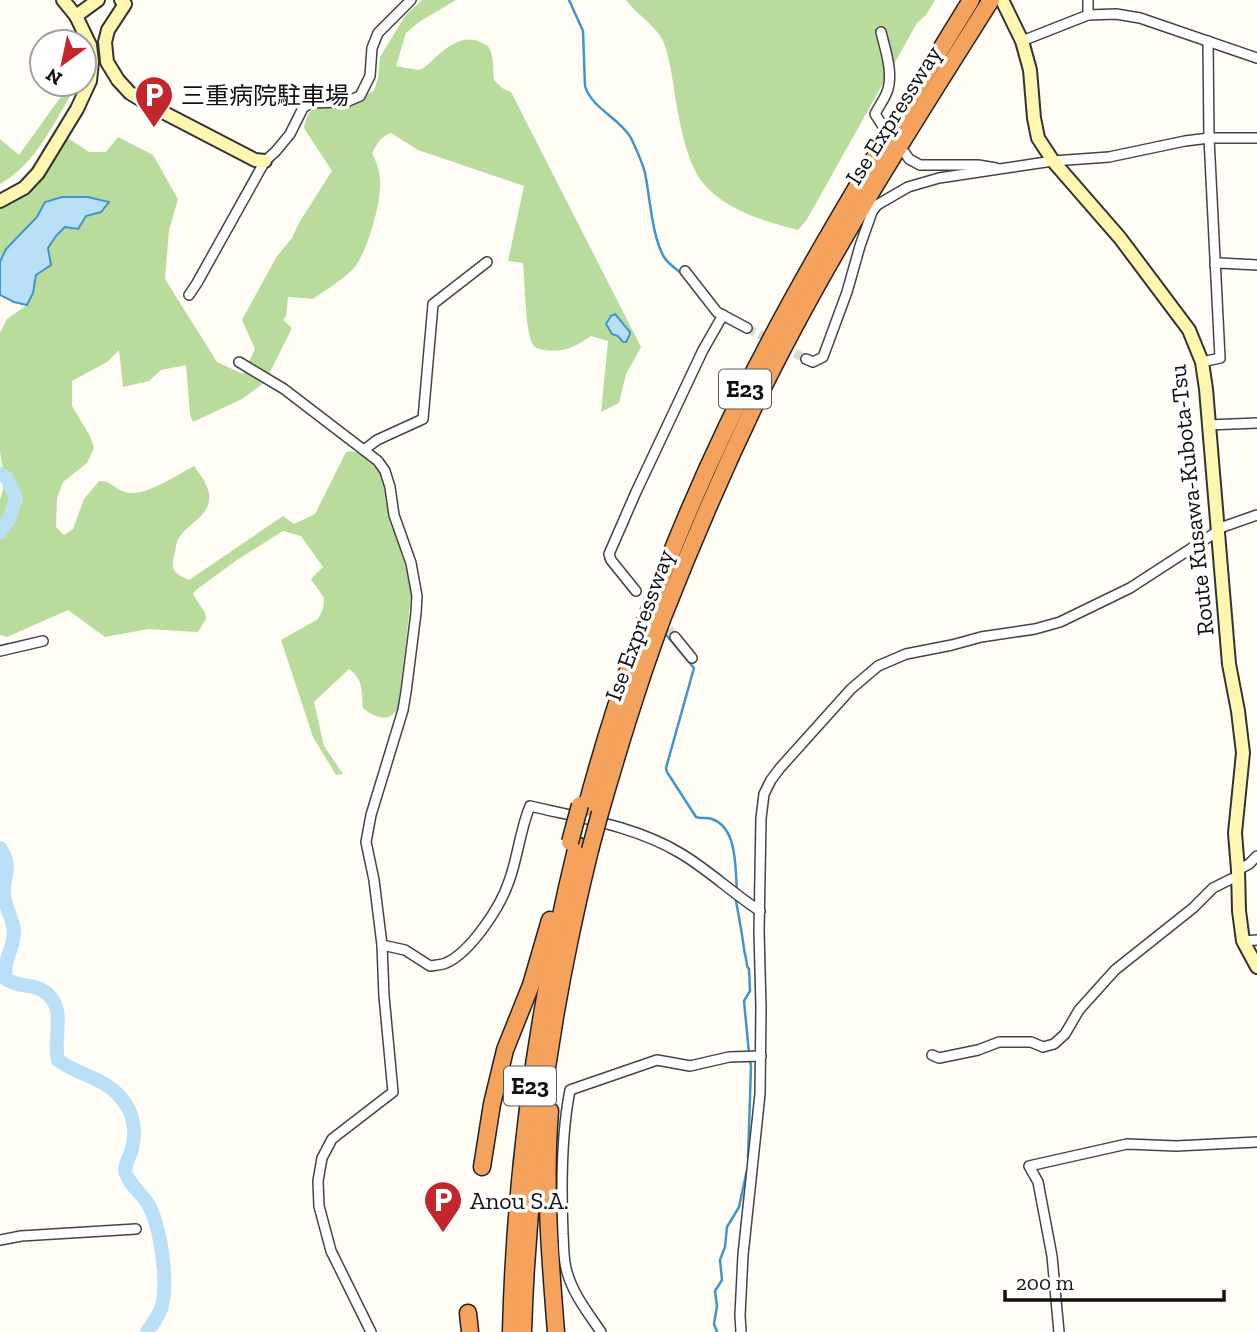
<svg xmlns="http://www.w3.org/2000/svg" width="1257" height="1332" font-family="'Zilla Slab','Noto Sans JP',serif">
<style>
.forest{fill:#b9dc9c}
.water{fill:#b9e0f7;stroke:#3f96cf;stroke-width:2}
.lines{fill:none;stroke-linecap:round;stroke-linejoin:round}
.stream{stroke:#3f96cf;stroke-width:2.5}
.river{stroke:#b9e0f7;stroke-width:14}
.street-tunnel{stroke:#dbdad3;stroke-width:9;stroke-dasharray:9 4.5;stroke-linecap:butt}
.street-casing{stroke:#444;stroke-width:12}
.secondary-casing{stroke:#333;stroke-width:16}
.highway-casing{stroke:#222;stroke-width:19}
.street{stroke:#fff;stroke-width:9}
.secondary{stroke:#fff6b0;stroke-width:12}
.highway{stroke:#f5a25d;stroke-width:16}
.highway-bridge-casing{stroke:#222;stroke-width:19;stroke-linecap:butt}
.highway-bridge{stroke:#f5a25d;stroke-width:16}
.labels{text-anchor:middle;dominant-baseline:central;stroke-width:7;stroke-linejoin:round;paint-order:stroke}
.shield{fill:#fff;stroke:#585858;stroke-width:2}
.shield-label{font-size:23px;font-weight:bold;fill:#111}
.poi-label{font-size:24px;fill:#111;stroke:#fff;text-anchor:start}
.street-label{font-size:24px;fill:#111;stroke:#fff}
</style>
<rect width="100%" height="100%" fill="#fffdf5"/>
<!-- forest -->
<g class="forest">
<path d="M422 0H456L419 22 406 33 396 66 418 70 424 68C439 55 458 32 480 42 486 45 490 46 491 53 494 61 493 72 494 80L502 88 511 92 641 347 626 374 619 403 601 412 608 341 591 336C574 347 565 353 544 350 541 349 536 349 534 346 525 337 525 279 523 263L508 261 524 186 418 150 391 133C381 136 377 144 372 153 376 162 380 170 380 180 382 201 367 254 353 269 344 279 324 291 313 299L288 297 286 316 283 320 292 328 265 382 242 399 193 422 190 415 186 365 161 370 149 381 123 387 119 350 107 362 72 381V406L90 436 94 448 87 463 63 482 57 498 56 527 64 535 73 529 84 499 99 481C111 480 114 489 125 492 144 498 177 475 194 466 201 476 211 488 209 501 207 516 189 524 181 535 176 540 176 549 174 556 170 572 176 574 189 580L283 516 294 524 315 514 346 452 352 451 363 454 377 465 386 486 391 518 412 589 398 709C395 712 392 715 389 717 381 720 368 713 363 708 361 690 364 680 349 669L314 702 324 746 343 774 336 775 313 737 281 640 318 619 323 609 324 598 311 579 323 567 301 536 283 531 237 560 196 590 193 594 205 613 206 619 198 632 148 629 105 637 68 610 7 637 0 635V500C6 484 3 468 0 452V333L7 319 27 305 33 293 36 275 48 248 56 236 65 227 86 216 101 212 109 202 88 197 45 202 37 217 6 249 0 262V209L12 204 37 186 68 138 89 152H106L118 137 153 155 178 199 169 230 165 279 217 362 243 374 255 349 242 320 277 256 292 238 299 223 332 171 304 128C306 118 308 111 317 107L356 103 374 90 378 79 380 57 405 16Z"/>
<path d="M626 0H935L926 15 917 23 806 221 798 230C765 222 720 208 700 179 687 160 680 125 676 102 674 87 669 52 662 39 653 23 636 14 626 0Z"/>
<path d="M70 84 75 88C54 122 36 164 0 184V139L19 155Z"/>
</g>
<!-- water -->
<g class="water">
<path d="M62 197H88L109 202 101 212 86 216 78 229 65 227 56 236 48 248 51 265 36 275 33 293 27 305 14 302 0 295V262L6 249 37 217 45 202Z"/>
<path d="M615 314 630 332V334L626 342H623L618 336 612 334 606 324 611 316Z"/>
</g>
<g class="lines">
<!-- stream -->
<g class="stream">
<path d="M569 0 583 31 585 86C592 109 620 118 631 138 636 149 642 161 645 173 650 197 652 237 664 257 669 265 677 269 684 276"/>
<path d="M694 289 714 314"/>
<path d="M671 408 677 395"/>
<path d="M606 555 605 559 609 565 633 595"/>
<path d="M663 631 694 668 666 768 667 772 696 817C701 819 706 817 712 819 738 828 735 869 737 891"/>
<path d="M736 901C739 917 742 933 744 949 745 956 747 960 747 966L749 969 750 991 744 1001 749 1053"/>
<path d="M748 1157 751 1067 750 1059"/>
<path d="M717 1332 714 1324 717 1306 715 1291 722 1280 720 1260 725 1247 727 1227 739 1207 747 1170"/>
</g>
<!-- river -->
<g class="river">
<path d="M0 474 7 478 16 498 10 517 0 532"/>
<path d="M0 848C14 869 2 875 4 895 5 907 13 919 14 932 14 949 2 961 6 979 17 987 31 984 42 990 69 1005 52 1036 58 1060 80 1077 106 1076 125 1103 134 1116 136 1133 132 1149 130 1157 123 1165 126 1174 130 1185 142 1194 148 1204 161 1227 169 1284 161 1309 158 1317 152 1325 147 1332"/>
</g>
<!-- street-tunnel -->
<g class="street-tunnel">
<path d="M747 328 806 359"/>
<path d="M660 619 675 637"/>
</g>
<defs>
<g id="street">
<path d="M1088 15V0"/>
<path d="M881 32C885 49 893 71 888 89 886 97 879 106 875 114L884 128"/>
<path d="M1022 41 1088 15 1116 14 1140 18 1257 58"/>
<path d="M905 153 909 159 920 165H978L996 168"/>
<path d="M1215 265 1220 263 1257 265"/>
<path d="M685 271 717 312 747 328"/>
<path d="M189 295 197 283 265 161 276 151 290 134 303 108 310 103 346 102 360 96 370 76 372 48 378 33 411 0"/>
<path d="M806 359 813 362 823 357 847 292 860 246 872 212 877 205 908 187 939 178 1053 161 1109 157 1185 141 1209 138H1257"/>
<path d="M239 362 284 389 378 461 385 471 390 487 394 515 411 563 417 596 416 613 406 692 403 710 371 815 366 842 374 880 382 945 384 996 393 1092 332 1139 322 1158 318 1181 319 1206 331 1251 371 1332"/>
<path d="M1202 362 1220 358 1209 138 1208 41"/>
<path d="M1208 425 1257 423"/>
<path d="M364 450 377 440 423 419 433 304 487 262"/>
<path d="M1217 529 1257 515"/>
<path d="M636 591 611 560 609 554 636 492 703 350 723 315"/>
<path d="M675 637 692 658"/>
<path d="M0 651 43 641"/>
<path d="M1238 870 1249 864 1257 856"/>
<path d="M1243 941 1257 940"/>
<path d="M382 945 405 950 430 966C435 965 441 965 446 963 471 952 501 906 509 881 518 857 520 830 530 806 580 818 635 826 680 853 709 870 732 893 760 911"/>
<path d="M932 1055 939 1058 978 1050 999 1042H1031L1043 1047 1054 1044 1065 1034 1079 1010 1115 970 1193 908 1213 888 1231 879 1238 877"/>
<path d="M0 1240 21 1236 136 1229"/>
<path d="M601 1332C588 1313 573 1294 567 1272 563 1260 564 1247 563 1234 561 1187 561 1136 570 1090L657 1060 690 1066 729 1057 761 1056"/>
<path d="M741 1332 740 1315 743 1255 760 1094 761 1008 759 931 761 818 764 794 771 780 780 768 851 689 878 666 906 654 952 645 981 637 1035 629 1060 622 1130 588 1218 531"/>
<path d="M1059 1332 1052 1256 1038 1182 1029 1166 1127 1144 1176 1146 1257 1142"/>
</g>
<g id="secondary">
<path d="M121 0 125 4 108 30 105 42 107 62 118 80 130 93 153 107 255 160 265 161"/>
<path d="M1002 0 1022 41 1030 70 1034 118 1038 138 1053 161 1120 238 1189 330 1202 362 1206 389 1229 664 1238 711 1243 753 1235 833 1238 870 1239 911 1243 941 1257 967"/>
<path d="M76 16 98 0"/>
<path d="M0 201 24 188 38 173 77 109 90 81 92 62 90 45 76 16 63 0"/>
</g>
<g id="highway">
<path d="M586 808C630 645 692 487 772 337 833 222 903 111 971 0"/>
<path d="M600 813C619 747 639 681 663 617 692 543 724 469 758 398 825 260 909 130 991 0"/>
<path d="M550 1111C544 1184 550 1258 556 1332"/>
<path d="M482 1167 492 1104 505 1050 531 985 550 920"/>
<path d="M468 1313 470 1332"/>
<path d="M511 1332C515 1167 538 1005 577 845"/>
<path d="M523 1332C528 1169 551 1008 590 850"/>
</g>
</defs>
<!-- street casing -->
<use href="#street" class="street-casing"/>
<!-- secondary casing -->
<use href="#secondary" class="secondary-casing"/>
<!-- highway casing -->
<use href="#highway" class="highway-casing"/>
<!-- street -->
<use href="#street" class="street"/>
<!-- secondary -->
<use href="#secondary" class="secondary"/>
<!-- highway -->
<use href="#highway" class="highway"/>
<defs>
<g id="highway-bridge">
<path d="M570 842 580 805"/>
<path d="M590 850 600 813"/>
</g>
</defs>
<!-- highway-bridge casing -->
<use href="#highway-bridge" class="highway-bridge-casing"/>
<!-- highway-bridge -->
<use href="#highway-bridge" class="highway-bridge"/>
</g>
<!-- icons -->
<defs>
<symbol id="parking-pin" viewBox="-11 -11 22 30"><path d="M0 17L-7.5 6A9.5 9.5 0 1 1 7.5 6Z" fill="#c4262e" stroke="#fff"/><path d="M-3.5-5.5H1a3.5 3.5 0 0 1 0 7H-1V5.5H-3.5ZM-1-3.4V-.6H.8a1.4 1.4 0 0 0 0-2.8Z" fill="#fff"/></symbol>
</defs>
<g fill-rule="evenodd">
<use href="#parking-pin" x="132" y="73" width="44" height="60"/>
<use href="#parking-pin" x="421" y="1178" width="44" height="60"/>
</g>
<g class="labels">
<!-- shield labels -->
<g class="shield">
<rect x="719" y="369.5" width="52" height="39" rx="5"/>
<rect x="504" y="1066.5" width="52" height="39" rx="5"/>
</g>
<g class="shield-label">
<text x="745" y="389">E23</text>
<text x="530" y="1086">E23</text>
</g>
<!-- poi labels -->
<g class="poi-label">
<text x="181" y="95">三重病院駐車場</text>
<text x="470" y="1200">Anou S.A.</text>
</g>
<!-- street labels -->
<g class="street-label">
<text transform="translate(893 115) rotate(-58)">Ise Expressway</text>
<text transform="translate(1191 500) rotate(-96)">Route Kusawa-Kubota-Tsu</text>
<text transform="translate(639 625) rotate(-70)">Ise Expressway</text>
</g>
</g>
<!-- north arrow -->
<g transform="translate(63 63) rotate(213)"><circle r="33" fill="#ffffff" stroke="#a0a0a0" stroke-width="2"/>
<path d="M0-5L12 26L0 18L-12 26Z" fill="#c4262e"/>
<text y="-10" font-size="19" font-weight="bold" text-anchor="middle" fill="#111111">N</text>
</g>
<!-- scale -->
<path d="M1005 1290v10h219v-10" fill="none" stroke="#111111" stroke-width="3.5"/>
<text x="1016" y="1290" font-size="21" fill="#111111" stroke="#ffffff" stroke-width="5" paint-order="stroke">200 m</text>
</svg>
